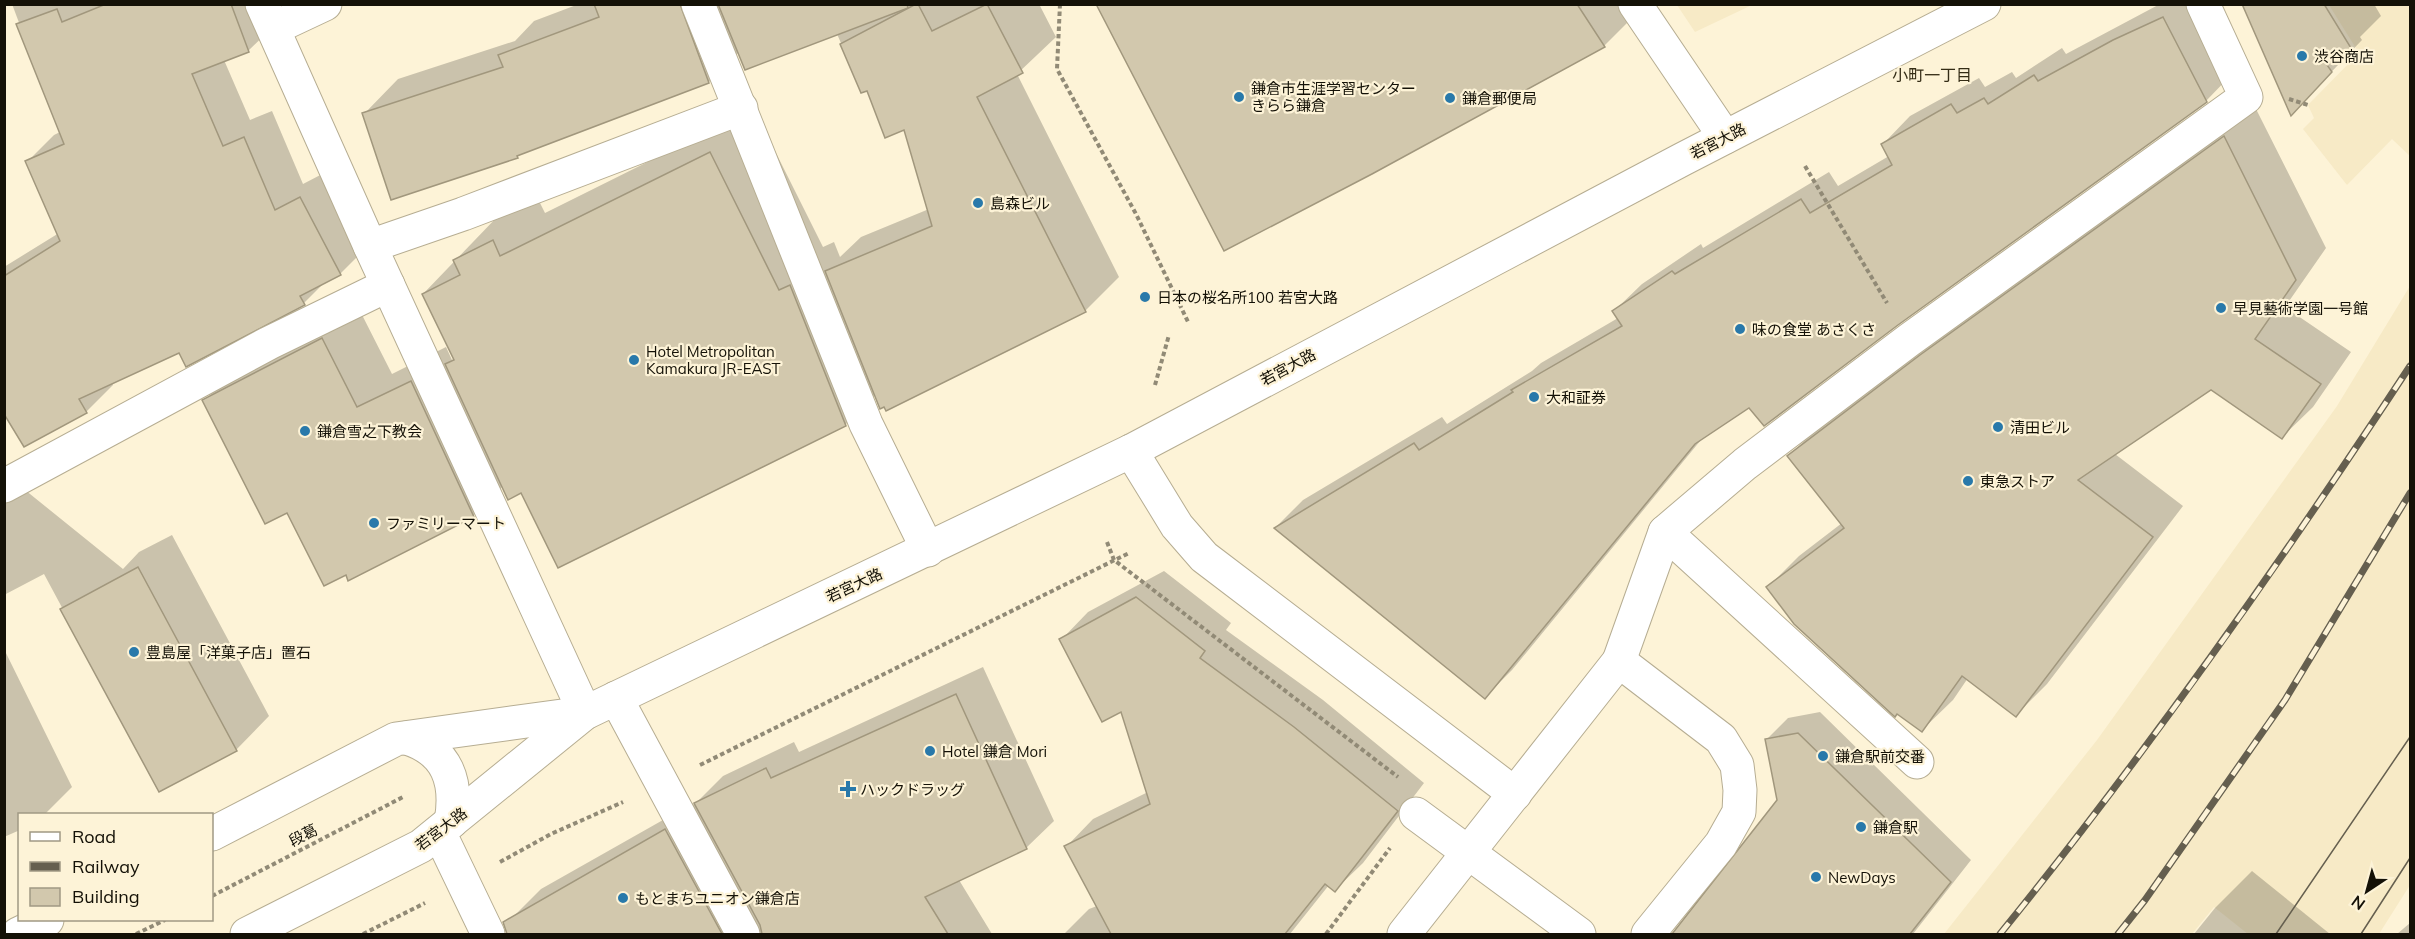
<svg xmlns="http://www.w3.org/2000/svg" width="2415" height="939" font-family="Mulish,'Noto Sans JP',sans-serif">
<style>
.built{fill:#f7eac6}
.shadow{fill:#0003}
.building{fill:#d2c8ad;stroke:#a1977d;stroke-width:1.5}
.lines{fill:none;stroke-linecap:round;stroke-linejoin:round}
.minor-casing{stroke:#b6ad92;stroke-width:35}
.major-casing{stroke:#b6ad92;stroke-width:35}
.path{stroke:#918a76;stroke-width:4;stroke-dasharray:4.5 3;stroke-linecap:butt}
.minor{stroke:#fff;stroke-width:33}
.major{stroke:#fff;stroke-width:33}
.tram{stroke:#655f4f;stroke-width:1.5}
.rail-casing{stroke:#655f4f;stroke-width:7}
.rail{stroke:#fdf3d7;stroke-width:4.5;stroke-dasharray:14;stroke-linecap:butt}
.poi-dot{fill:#2979aa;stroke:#fdf3d7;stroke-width:2}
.labels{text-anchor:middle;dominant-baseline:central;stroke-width:4.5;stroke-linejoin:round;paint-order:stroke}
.poi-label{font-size:15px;fill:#141107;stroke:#fdf3d7;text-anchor:start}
.street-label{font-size:15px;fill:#141107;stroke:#fdf3d7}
.neighbourhood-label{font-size:16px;fill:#342c15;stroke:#fdf3d7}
</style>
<rect width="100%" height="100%" fill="#fdf3d7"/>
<!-- built -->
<g class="built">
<path d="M1677 5H1752L1695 32Z"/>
<path d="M2329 5H2410V156L2392 139 2347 185 2303 129 2314 118 2308 105 2359 53Z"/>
<path d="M2410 286V885L2379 934H2248L2214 907 2192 934H1944L2097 740 2337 406Z"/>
</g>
<!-- shadow -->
<g class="shadow">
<path d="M12 4H268L276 24 248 51 224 60 250 120 272 111 303 184 328 171 367 247 340 274 326 281 304 303 179 351 112 382 113 385 86 412 4 411V267L59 233 27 162 54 135 60 132Z"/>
<path d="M579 4H1039L1056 37 1017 74 1119 277 1085 311 876 394 846 424 559 566 522 491 503 486 473 516 347 573 288 511 204 401 239 366 357 305 392 374 446 347 452 360 455 357 423 294 498 216 537 197 545 213 754 109 823 247 834 242 840 257 861 237 929 209 905 128 868 89 862 91 837 34 739 52 709 82 522 152 517 157 364 114 398 79 515 41 534 21Z"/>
<path d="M1115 4H1634L1639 11 1605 45 1371 172Z"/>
<path d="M2160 4H2199L2233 73 2206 101 1705 435 1512 670 1485 697 1276 527 1303 500 1442 417 1447 424 1532 371 1541 363 1618 318 1614 311 1642 284 1701 244 1703 248 1829 172 1838 186 1889 156 1883 144 1910 116 1979 78 1985 87 2012 72 2016 78 2062 48 2066 54Z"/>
<path d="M2244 4H2374L2381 16 2360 37 2362 40 2292 113Z"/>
<path d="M2255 107 2326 248 2285 307 2351 352 2313 407 2282 437 2211 388 2115 454 2183 506 2047 684 2016 715 1968 678 1953 700 1922 730 1768 587 1799 556 1842 523 1789 456 1820 425Z"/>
<path d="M4 473 123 569 139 552 172 535 269 716 236 750 160 790 44 574 4 595Z"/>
<path d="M1164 571 1231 623 1226 630 1323 700 1424 783 1363 863 1335 890 1329 885 1290 934H1064L1089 909 1097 906 1066 847 1093 819 1148 792 1122 710 1061 640 1088 612Z"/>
<path d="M4 649 72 787 45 814H20V830L4 837Z"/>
<path d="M983 667 1054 821 1026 848 959 880 992 934H524L514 916 541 889 693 803 694 805 723 776 794 742 799 752Z"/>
<path d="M1820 712 1971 860 1913 934H1673L1779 800 1766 740 1788 718Z"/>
<path d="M2252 871 2330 934H2194L2215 908Z"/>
<path d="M2410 923V934H2396H2397Z"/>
</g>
<!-- building -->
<g class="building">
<path d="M106 4H231L249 52 192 74 223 146 244 137 275 210 300 197 341 275 300 296 305 305 186 367 179 353 79 399 87 413 24 447 4 414V276L60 241 25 161 64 144 16 24 57 9 62 22Z"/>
<path d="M594 4H680L709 83 517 156 518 158 391 200 362 113 503 67 498 55 599 17Z"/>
<path d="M718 4H907L908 8 745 70Z"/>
<path d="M916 4H918L932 31 987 4 1023 73 977 97 1086 312 886 411 884 407 880 409 825 271 932 226 904 130 885 138 867 91 861 93 840 44Z"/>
<path d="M1096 4H1577L1605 47 1372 174 1224 251Z"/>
<path d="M2242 4H2324L2351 48 2327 65 2332 72 2291 116Z"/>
<path d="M2163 17 2207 102 1898 325 1764 426 1749 408 1695 444 1485 699 1274 528 1414 443 1419 450 1513 392 1511 390 1622 326 1612 311 1672 271 1675 274 1801 199 1810 213 1892 165 1881 144 1951 104 1957 113 1984 98 1988 104 2034 75 2038 81 2113 40Z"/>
<path d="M2224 136 2296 280 2255 339 2321 384 2282 439 2211 390 2078 480 2153 537 2016 717 1962 676 1922 732 1897 714 1895 717 1794 624 1766 587 1844 528 1787 456 1920 355Z"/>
<path d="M710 152 779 290 790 285 846 426 558 568 521 493 508 500 445 364 454 360 422 294 460 275 453 260 493 240 500 256Z"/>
<path d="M322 338 357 407 411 381 474 517 348 581 346 575 324 586 287 513 265 524 202 400Z"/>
<path d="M138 567 237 751 159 792 60 609Z"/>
<path d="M1136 597 1205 651 1200 658 1294 727 1398 811 1335 892 1325 884 1285 934H1111L1064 846 1150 804 1121 712 1102 722 1059 639Z"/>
<path d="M956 694 1027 849 925 897 948 934H762L760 925 694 803 766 768 771 778Z"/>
<path d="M1798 733 1951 882 1910 934H1672L1777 800 1765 739Z"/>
<path d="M665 829 722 934H507L503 922Z"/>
</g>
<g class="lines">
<defs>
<g id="minor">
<path d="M262 4 370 246 585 713"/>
<path d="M698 4 866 424 928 550"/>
<path d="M1635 4 1725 137"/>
<path d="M274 28 325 4"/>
<path d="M370 246 463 214 741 108"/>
<path d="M4 486 269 343 388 285"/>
<path d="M1665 532 1917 762"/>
<path d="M1619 661 1665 532 1745 464 1909 340 2246 97 2203 4"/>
<path d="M616 698 743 934"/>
<path d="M1416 814 1579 934"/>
<path d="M439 832 488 934"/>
<path d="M1404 934 1619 661 1721 739 1737 765 1740 790 1739 812 1721 844 1648 934"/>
</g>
<g id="major">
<path d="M1131 451 1177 526 1204 557 1515 794"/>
<path d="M407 738C448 751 458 782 451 822"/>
<path d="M212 834 396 739 584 713"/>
<path d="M18 934 47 920"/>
<path d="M247 934 421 846 585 713 1131 451 1683 159 1984 4"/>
</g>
</defs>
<!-- minor casing -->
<use href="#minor" class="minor-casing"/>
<!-- major casing -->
<use href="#major" class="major-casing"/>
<!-- path -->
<g class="path">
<path d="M1060 4 1057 69 1136 214 1189 324"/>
<path d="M2289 99 2308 105"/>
<path d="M1805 166 1887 303"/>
<path d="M1155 385 1169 335"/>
<path d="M1107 542 1114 560 1398 777"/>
<path d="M700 765 1129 553"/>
<path d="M500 862 551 834 623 802"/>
<path d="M212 896 405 796"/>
<path d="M136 934 165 920"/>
<path d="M363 934 425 903"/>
<path d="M1326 934 1390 848"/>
</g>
<!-- minor -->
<use href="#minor" class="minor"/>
<!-- major -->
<use href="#major" class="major"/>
<!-- tram -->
<g class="tram">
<path d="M2276 934 2410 737"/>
<path d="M2361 934 2410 858"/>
</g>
<defs>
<g id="rail">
<path d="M2000 934C2147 753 2282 561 2410 366"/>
<path d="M2118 934 2145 900 2285 700 2410 493"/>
</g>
</defs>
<!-- rail casing -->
<use href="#rail" class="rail-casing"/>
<!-- rail -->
<use href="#rail" class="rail"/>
</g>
<!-- markers -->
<g class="poi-dot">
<circle cx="2302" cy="56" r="6"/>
<circle cx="1239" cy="97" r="6"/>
<circle cx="1450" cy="98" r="6"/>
<circle cx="978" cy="203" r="6"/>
<circle cx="1145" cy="297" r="6"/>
<circle cx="2221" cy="308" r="6"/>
<circle cx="1740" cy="329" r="6"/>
<circle cx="634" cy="360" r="6"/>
<circle cx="1534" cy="397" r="6"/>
<circle cx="1998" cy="427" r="6"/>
<circle cx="305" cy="431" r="6"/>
<circle cx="1968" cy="481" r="6"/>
<circle cx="374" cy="523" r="6"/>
<circle cx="134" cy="652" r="6"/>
<circle cx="930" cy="751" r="6"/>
<circle cx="1823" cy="756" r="6"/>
<path d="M845 780h6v6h6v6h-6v6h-6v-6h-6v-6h6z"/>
<circle cx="1861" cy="827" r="6"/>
<circle cx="1816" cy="877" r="6"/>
<circle cx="623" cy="898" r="6"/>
</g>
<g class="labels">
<!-- poi labels -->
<g class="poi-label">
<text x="2314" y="56">渋谷商店</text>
<text x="1251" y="88">鎌倉市生涯学習センター<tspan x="1251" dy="17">きらら鎌倉</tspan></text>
<text x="1462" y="98">鎌倉郵便局</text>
<text x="990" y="203">島森ビル</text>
<text x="1157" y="297">日本の桜名所100 若宮大路</text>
<text x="2233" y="308">早見藝術学園一号館</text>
<text x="1752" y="329">味の食堂 あさくさ</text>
<text x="646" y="351">Hotel Metropolitan<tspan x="646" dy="17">Kamakura JR-EAST</tspan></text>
<text x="1546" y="397">大和証券</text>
<text x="2010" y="427">清田ビル</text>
<text x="317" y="431">鎌倉雪之下教会</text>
<text x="1980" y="481">東急ストア</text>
<text x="386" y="523">ファミリーマート</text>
<text x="146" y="652">豊島屋「洋菓子店」置石</text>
<text x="942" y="751">Hotel 鎌倉 Mori</text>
<text x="1835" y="756">鎌倉駅前交番</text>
<text x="860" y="789">ハックドラッグ</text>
<text x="1873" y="827">鎌倉駅</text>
<text x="1828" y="877">NewDays</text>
<text x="635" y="898">もとまちユニオン鎌倉店</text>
</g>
<!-- street labels -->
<g class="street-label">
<text transform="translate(1718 141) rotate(-27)">若宮大路</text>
<text transform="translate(1288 367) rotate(-28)">若宮大路</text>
<text transform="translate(854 585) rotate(-25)">若宮大路</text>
<text transform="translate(441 829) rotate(-37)">若宮大路</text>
<text transform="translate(303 835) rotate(-27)">段葛</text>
</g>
<!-- neighbourhood labels -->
<g class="neighbourhood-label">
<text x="1932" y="75">小町一丁目</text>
</g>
</g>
<!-- border -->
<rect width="2415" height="939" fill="none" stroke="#141107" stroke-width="12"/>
<!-- legend -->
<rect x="18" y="813" width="195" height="108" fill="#fdf3d7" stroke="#a09984" stroke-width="1.5"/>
<rect x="30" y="832" width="30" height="9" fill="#ffffff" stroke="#a09984" stroke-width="1.5"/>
<text x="72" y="843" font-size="18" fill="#141107">Road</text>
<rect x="30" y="862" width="30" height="9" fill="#655f4f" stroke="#a09984" stroke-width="1.5"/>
<text x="72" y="873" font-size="18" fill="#141107">Railway</text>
<rect x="30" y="888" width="30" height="18" fill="#d2c8ad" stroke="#a09984" stroke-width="1.5"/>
<text x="72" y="903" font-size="18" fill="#141107">Building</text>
<!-- north arrow -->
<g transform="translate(2367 891) rotate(216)" stroke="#fdf3d7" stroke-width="4.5" paint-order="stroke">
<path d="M0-4.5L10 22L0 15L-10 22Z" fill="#141107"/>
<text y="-9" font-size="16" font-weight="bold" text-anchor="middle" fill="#141107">N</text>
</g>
</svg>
